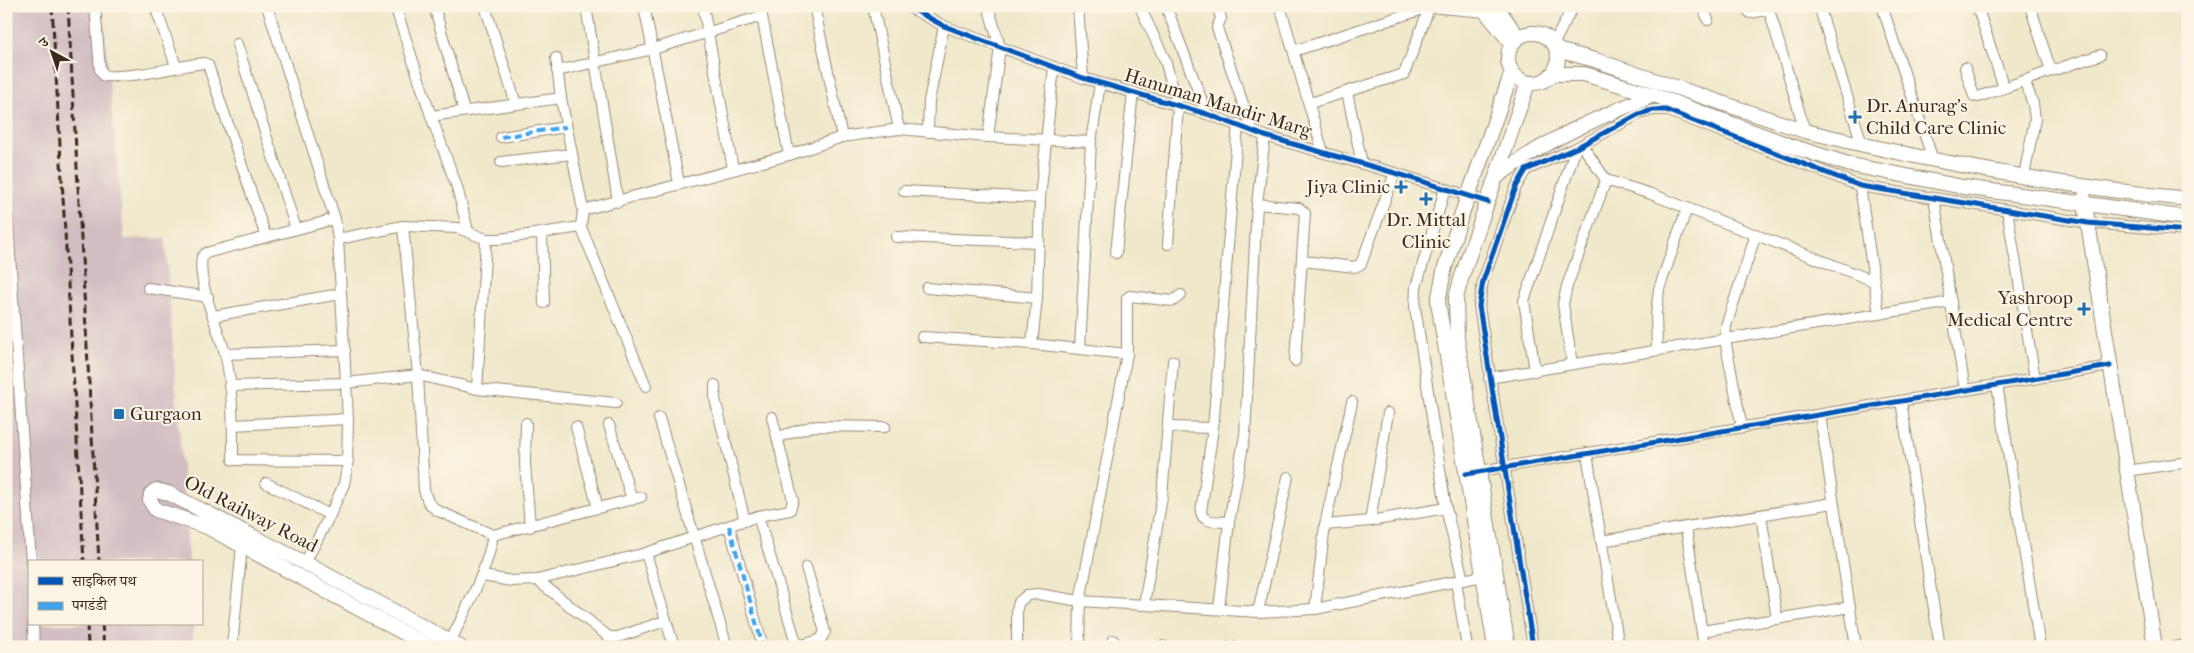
<svg xmlns="http://www.w3.org/2000/svg" width="2194" height="653" font-family="'IM FELL French Canon','Noto Serif Devanagari',serif">
<style>
.railway{fill:#d2bec3}
.lines{fill:none;stroke-linecap:round;stroke-linejoin:round}
.street-casing{stroke:#968974;stroke-width:12}
.secondary-casing{stroke:#968974;stroke-width:16}
.street{stroke:#fff;stroke-width:10}
.secondary{stroke:#fff;stroke-width:14}
.rail{stroke:#3b2a1e;stroke-width:3;stroke-dasharray:8 4;stroke-linecap:butt}
.quiet{stroke:#3fa3ea;stroke-width:4;stroke-dasharray:8 4;stroke-linecap:butt}
.cycleway-casing{stroke:#fcf5e5;stroke-width:8}
.cycleway{stroke:#0057b8;stroke-width:5}
.poi-dot{fill:#1f6fb2;stroke:#fcf5e5;stroke-width:2}
.labels{text-anchor:middle;dominant-baseline:central;stroke-width:4;stroke-linejoin:round;paint-order:stroke}
.street-label{font-size:19px;fill:#3b2a1e;stroke:#fcf5e5}
.poi-label{font-size:19px;fill:#3b2a1e;stroke:#fcf5e5;text-anchor:start}
</style>
<rect width="100%" height="100%" fill="#fcf5e5"/>
<filter id="ink" filterUnits="userSpaceOnUse"><feTurbulence type="fractalNoise" baseFrequency=".02" numOctaves="2"/><feDisplacementMap in="SourceGraphic" scale="10" xChannelSelector="R" yChannelSelector="G"/><feConvolveMatrix kernelMatrix="1 2 1 2 8 2 1 2 1" color-interpolation-filters="sRGB"/></filter>
<filter id="wash" filterUnits="userSpaceOnUse"><feTurbulence type="fractalNoise" baseFrequency=".0096" numOctaves="4" result="noise"/><feDisplacementMap in="SourceGraphic" scale="20" xChannelSelector="R" yChannelSelector="G"/><feGaussianBlur stdDeviation="1.12" result="paint"/><feColorMatrix in="noise" values="0 0 0 0 0 0 0 0 0 0 0 0 0 0 0 0 0 1.4 0 .05"/><feComposite in="paint" operator="in"/></filter>
<g filter="url(#wash)">
<rect width="100%" height="100%" fill="#f0e8cb"/>
<!-- railway -->
<path class="railway" d="M12 6H102L124 239 165 238 189 562H29V624H193V647H6V116Z"/>
</g>
<g filter="url(#ink)">
<g class="lines">
<defs>
<g id="street">
<path d="M95 6 100 70 104 76C138 78 170 67 204 63L208 65 266 237"/>
<path d="M155 6 176 66"/>
<path d="M267 6 335 219 338 239 348 419 347 468 344 484 330 515 305 563"/>
<path d="M395 6 431 116 457 187 468 231"/>
<path d="M434 6 464 111"/>
<path d="M485 6 516 104"/>
<path d="M586 6 618 202"/>
<path d="M644 6 679 183"/>
<path d="M703 6 733 169"/>
<path d="M760 6 789 155"/>
<path d="M814 6 842 137"/>
<path d="M873 6 899 129"/>
<path d="M907 6 944 26 1083 78 1207 114 1265 136 1395 173 1488 202"/>
<path d="M1078 6 1083 78"/>
<path d="M1166 6 1207 114"/>
<path d="M1217 6 1221 18 1217 28 1252 130"/>
<path d="M1280 6 1323 152"/>
<path d="M1703 6 1708 20"/>
<path d="M1746 6 1750 13 1766 10 1770 13 1805 131"/>
<path d="M1819 6 1862 144"/>
<path d="M1882 6 1933 160"/>
<path d="M1977 6 2004 88 2051 71"/>
<path d="M2030 6 2051 71 2100 55"/>
<path d="M1140 7 1165 60 1178 106 1168 244"/>
<path d="M1554 43 1569 14 1575 6"/>
<path d="M237 44 296 229"/>
<path d="M1294 51 1429 7 1486 12"/>
<path d="M556 58 561 98 583 210 581 227 646 386"/>
<path d="M1965 68 1974 96 1978 97 2004 88"/>
<path d="M557 71 653 49 762 16"/>
<path d="M1347 92 1362 164"/>
<path d="M1310 103 1404 74 1430 6"/>
<path d="M431 116 561 98"/>
<path d="M928 132 929 101 944 26"/>
<path d="M501 137 566 127"/>
<path d="M988 137 1000 47 988 6"/>
<path d="M1582 145 1606 180 1651 194 1874 281"/>
<path d="M501 162 572 154"/>
<path d="M2024 176 2035 119 2033 104 2025 82"/>
<path d="M1860 186 1879 314"/>
<path d="M1445 189 1416 287 1415 307 1446 508 1463 580"/>
<path d="M904 191 1040 198"/>
<path d="M6 196 31 562"/>
<path d="M1934 198 1965 390"/>
<path d="M1257 204 1299 208 1305 213 1295 361"/>
<path d="M583 210 789 155 842 137 899 129 988 137 1091 142"/>
<path d="M2007 210 2035 379"/>
<path d="M335 219 206 253 202 257C197 282 218 328 225 353 233 387 233 425 233 460L348 461"/>
<path d="M403 226 418 375 424 490 428 502 436 510 493 535 598 508"/>
<path d="M542 234 544 303"/>
<path d="M896 237 1039 242"/>
<path d="M338 239 403 226 458 228 486 239H500L581 227"/>
<path d="M1116 253 1133 92"/>
<path d="M1303 261 1355 267 1361 264 1395 173"/>
<path d="M148 288 208 297"/>
<path d="M927 288 1037 298"/>
<path d="M213 316 340 294"/>
<path d="M922 337 1032 344 1127 354"/>
<path d="M1032 344 1037 298 1040 198 1054 67"/>
<path d="M1080 349 1091 142 1100 83"/>
<path d="M1657 350 1656 315 1659 289 1687 208"/>
<path d="M225 354 345 350"/>
<path d="M1572 364 1563 304 1567 286 1606 180"/>
<path d="M1535 371 1524 301 1576 148"/>
<path d="M1489 378 1951 302"/>
<path d="M715 385V399L745 521"/>
<path d="M1997 385 2040 647"/>
<path d="M229 386 346 383 418 375 477 389 616 403"/>
<path d="M477 389 486 239"/>
<path d="M1901 401 1940 647"/>
<path d="M1820 415 1856 647"/>
<path d="M659 418 727 647"/>
<path d="M526 423 525 464 530 527"/>
<path d="M233 425 348 419"/>
<path d="M609 425 632 500"/>
<path d="M576 427 598 508 641 497"/>
<path d="M1169 427 1213 428"/>
<path d="M1742 428 1725 339 1726 326 1756 234"/>
<path d="M778 437 813 426 885 427"/>
<path d="M1587 454 1619 647"/>
<path d="M2126 471 2188 462"/>
<path d="M1474 472 2110 366"/>
<path d="M266 483 330 515"/>
<path d="M1761 515 1777 619"/>
<path d="M758 516 797 646"/>
<path d="M1370 521 1388 413"/>
<path d="M1229 522C1219 521 1203 524 1201 512L1213 428 1238 124"/>
<path d="M1325 525 1370 521 1446 508"/>
<path d="M729 526 763 647"/>
<path d="M1686 527 1704 647"/>
<path d="M1601 541 1833 503"/>
<path d="M646 553 674 647"/>
<path d="M483 576 511 581 537 580 646 553 758 516 790 510 793 500 772 417"/>
<path d="M537 580 609 637H618L665 621"/>
<path d="M1456 581 1467 647"/>
<path d="M1144 604 1162 497 1173 361"/>
<path d="M1219 609 1229 522 1245 435 1257 204 1265 136"/>
<path d="M1315 609 1325 525 1352 402"/>
<path d="M1258 612 1288 477"/>
<path d="M33 624 34 647"/>
<path d="M1702 631 1850 607"/>
<path d="M1113 640V647"/>
<path d="M1163 646V647"/>
<path d="M232 647 242 546"/>
<path d="M448 647C465 609 486 576 493 535"/>
<path d="M794 647 820 640 825 632 806 567"/>
<path d="M1017 647V609L1019 602 1027 595 1038 594 1080 601 1258 612 1315 609 1488 575"/>
<path d="M1079 647 1080 601 1127 354V298L1130 296 1173 301 1181 295"/>
<path d="M1231 647V646"/>
<path d="M1533 647 1479 306 1483 281 1516 187 1526 170 1576 148 1639 114 1653 110H1666L1860 186 2088 223 2188 231"/>
<path d="M2174 647 2188 645"/>
</g>
<g id="secondary">
<path d="M1481 6 1512 44"/>
<path d="M1496 6 1518 37"/>
<circle cx="1533" cy="58" r="25"/>
<path d="M1557 50 1595 60 1805 131C1931 162 2059 186 2188 199"/>
<path d="M1552 74H1584L1654 95 1794 147 1851 165 1963 187 2188 218"/>
<path d="M1498 176C1545 140 1599 117 1654 95"/>
<path d="M2084 198 2155 647"/>
<path d="M430 647 207 527 156 510 150 501 151 494 156 490 168 493 305 563 460 647"/>
<path d="M1495 647 1438 302 1444 271 1460 219 1512 72"/>
<path d="M1508 647 1457 338 1456 298 1461 279 1528 83"/>
</g>
</defs>
<!-- street casing -->
<use href="#street" class="street-casing"/>
<!-- secondary casing -->
<use href="#secondary" class="secondary-casing"/>
<!-- street -->
<use href="#street" class="street"/>
<!-- secondary -->
<use href="#secondary" class="secondary"/>
<!-- rail -->
<g class="rail">
<path d="M52 6 84 562"/>
<path d="M68 6 99 562"/>
<path d="M87 624 88 647"/>
<path d="M102 624 104 647"/>
</g>
<!-- quiet -->
<g class="quiet">
<path d="M501 137 566 127"/>
<path d="M729 526 763 647"/>
</g>
<defs>
<g id="cycleway">
<path d="M907 6 944 26 1083 78 1207 114 1265 136 1395 173 1488 202"/>
<path d="M1466 474 2110 366"/>
<path d="M1533 647 1479 306 1483 281 1516 187 1526 170 1576 148 1639 114 1653 110H1666L1860 186 2088 223 2188 231"/>
</g>
</defs>
<!-- cycleway casing -->
<use href="#cycleway" class="cycleway-casing"/>
<!-- cycleway -->
<use href="#cycleway" class="cycleway"/>
</g>
</g>
<!-- markers -->
<g class="poi-dot">
<path d="M1852.5 109.5h5v5h5v5h-5v5h-5v-5h-5v-5h5z"/>
<path d="M1398.5 179.5h5v5h5v5h-5v5h-5v-5h-5v-5h5z"/>
<path d="M1423.5 191.5h5v5h5v5h-5v5h-5v-5h-5v-5h5z"/>
<path d="M2081.5 301.5h5v5h5v5h-5v5h-5v-5h-5v-5h5z"/>
<rect x="113" y="408" width="12" height="12" rx="2.5"/>
</g>
<g class="labels">
<!-- street labels -->
<g class="street-label">
<text transform="translate(1218 103) rotate(17)">Hanuman Mandir Marg</text>
<text transform="translate(251 514) rotate(27)">Old Railway Road</text>
</g>
<!-- poi labels -->
<g class="poi-label">
<text x="1866" y="106">Dr. Anurag's<tspan x="1866" dy="22">Child Care Clinic</tspan></text>
<text x="1390" y="187" text-anchor="end">Jiya Clinic</text>
<text x="1426" y="220" text-anchor="middle">Dr. Mittal<tspan x="1426" dy="22">Clinic</tspan></text>
<text x="2073" y="298" text-anchor="end">Yashroop<tspan x="2073" dy="22">Medical Centre</tspan></text>
<text x="130" y="414">Gurgaon</text>
</g>
</g>
<!-- margin -->
<rect width="2194" height="653" fill="none" stroke="#fcf5e5" stroke-width="25"/>
<!-- legend -->
<rect x="28" y="560" width="175" height="65" fill="#fcf5e5" stroke="#afa495"/>
<rect x="38" y="577" width="25" height="8" fill="#0057b8" stroke="#afa495"/>
<text x="72" y="586" font-size="15" fill="#3b2a1e">साइकिल पथ</text>
<rect x="38" y="602" width="25" height="8" fill="#3fa3ea" stroke="#afa495"/>
<text x="72" y="610" font-size="15" fill="#3b2a1e">पगडंडी</text>
<!-- north arrow -->
<g transform="translate(52 52) rotate(320)" stroke="#fcf5e5" stroke-width="4" paint-order="stroke">
<path d="M0-4L9 19L0 12L-9 19Z" fill="#3b2a1e"/>
<text y="-8" font-size="14" font-weight="bold" text-anchor="middle" fill="#3b2a1e">उ</text>
</g>
</svg>
